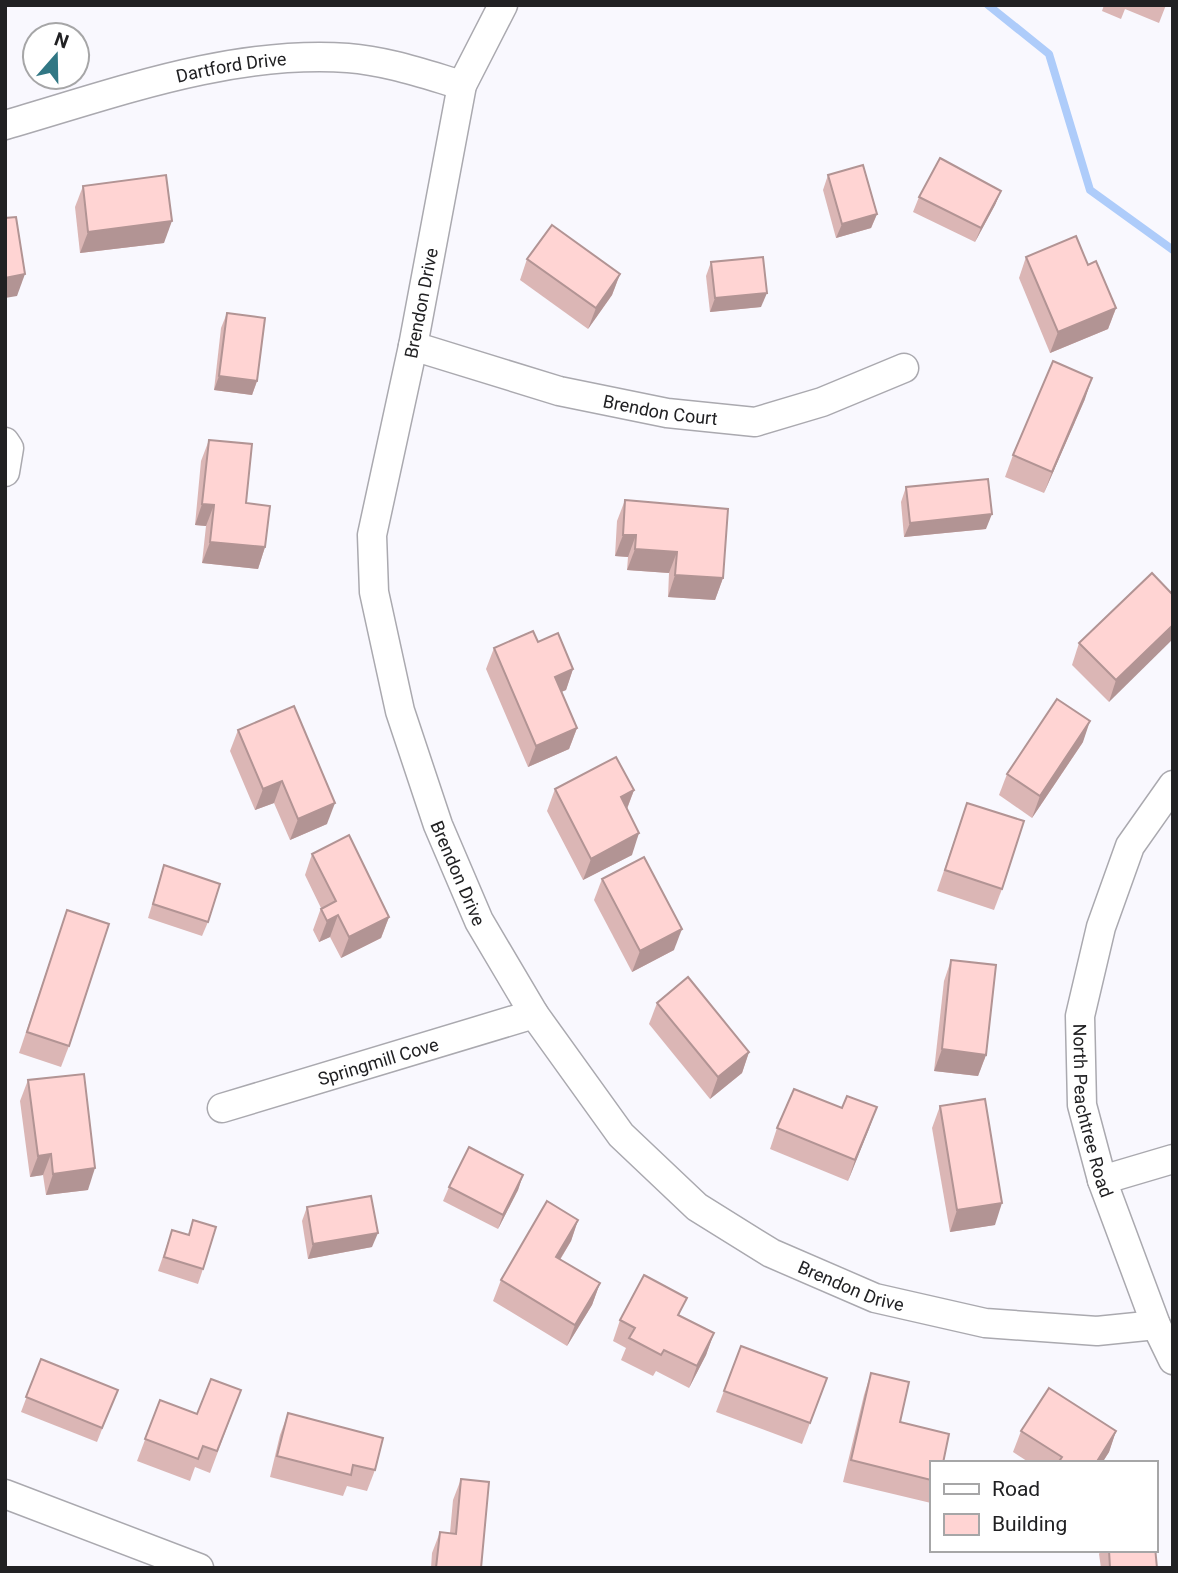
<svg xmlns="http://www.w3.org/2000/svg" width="1178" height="1573" font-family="Roboto,sans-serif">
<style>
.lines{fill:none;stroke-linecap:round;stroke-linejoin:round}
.stream{stroke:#aeccfa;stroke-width:8}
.minor-casing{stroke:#aaa9af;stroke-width:31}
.minor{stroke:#fff;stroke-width:28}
.wall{fill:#dbb6b5}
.shaded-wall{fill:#b29494}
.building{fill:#ffd4d3;stroke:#b29494;stroke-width:2}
.labels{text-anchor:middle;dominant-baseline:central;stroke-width:7;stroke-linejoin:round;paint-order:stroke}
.street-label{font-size:18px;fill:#212123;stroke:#fff}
</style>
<rect width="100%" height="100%" fill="#f9f8fe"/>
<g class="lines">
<!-- stream -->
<path class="stream" d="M988 5 1049 54 1090 190 1173 250"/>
<defs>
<g id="minor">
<path id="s1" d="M503 5 462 85 413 346 372 535 374 592 400 711 438 825 479 921 534 1014 621 1135 697 1207 771 1253 875 1298 985 1323 1097 1331 1156 1325"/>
<path id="s2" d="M5 125C116 93 230 50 348 58 387 61 424 74 462 85"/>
<path id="s3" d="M413 346 559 391 667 413 755 422 822 402 904 368"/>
<path d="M5 442 9 448 5 472"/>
<path id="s4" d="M1173 785 1130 846 1101 927 1080 1016 1082 1105 1102 1180 1156 1325 1173 1360"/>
<path id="s5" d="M222 1108 534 1014"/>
<path d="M1102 1180 1173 1159"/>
<path d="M5 1494 199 1568"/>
</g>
</defs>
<!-- minor casing -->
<use href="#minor" class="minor-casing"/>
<!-- minor -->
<use href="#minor" class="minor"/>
</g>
<!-- wall -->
<g class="wall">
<path d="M1104 5H1166L1159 23 1125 9 1121 19 1102 11Z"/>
<path d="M828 175 877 214 871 228 836 238 823 190Z"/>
<path d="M83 186 164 243 80 253 75 207Z"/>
<path d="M1001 191 995 205 975 242 913 212 919 197Z"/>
<path d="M1026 257 1088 265 1116 308 1108 329 1050 353 1019 278Z"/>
<path d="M527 259 620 274 612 295 588 329 520 280Z"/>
<path d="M711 262 761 307 710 312 706 276Z"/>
<path d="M227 313 257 381 252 395 214 390 221 328Z"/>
<path d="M1085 399 1044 493 1005 477 1013 455Z"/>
<path d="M209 440 246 503 265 547 258 569 202 563 206 526 195 525 201 461Z"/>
<path d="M906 487 986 529 904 537 901 502Z"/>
<path d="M625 500 723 578 715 600 668 597 669 573 627 570 628 557 615 556 617 521Z"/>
<path d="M1173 595 1109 702 1072 665 1079 643Z"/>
<path d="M538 642 573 669 566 690 561 692 577 728 569 749 528 767 486 669 494 648Z"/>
<path d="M238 730 327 824 290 840 274 803 255 810 230 751Z"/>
<path d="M1083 742 1032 818 999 795 1007 774Z"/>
<path d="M555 789 634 790 627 809 632 855 583 880 547 811Z"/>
<path d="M967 803 1002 889 994 910 937 891Z"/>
<path d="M312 854 389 917 381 938 341 958 330 937 319 942 313 930 321 908 305 875Z"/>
<path d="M164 865 208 922 202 936 148 918Z"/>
<path d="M602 879 674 950 632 972 594 900Z"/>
<path d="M67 910 69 1046 61 1067 19 1053Z"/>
<path d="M951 960 986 1055 978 1076 934 1071 944 981Z"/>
<path d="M657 1003 749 1052 742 1073 710 1099 649 1024Z"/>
<path d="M28 1080 88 1190 46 1195 43 1175 30 1177 20 1101Z"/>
<path d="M940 1106 995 1225 950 1232 932 1128Z"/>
<path d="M877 1107 848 1181 770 1149 777 1128Z"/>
<path d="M523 1175 518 1190 498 1229 443 1201 449 1187Z"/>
<path d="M307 1207 372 1247 308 1259 302 1221Z"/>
<path d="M193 1220 203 1269 198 1284 158 1271 172 1230 188 1235Z"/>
<path d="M578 1220 571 1241 560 1260 600 1283 592 1305 567 1346 493 1301 501 1280Z"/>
<path d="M680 1316 714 1333 706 1355 689 1388 656 1371 653 1376 621 1360 626 1348 613 1341 620 1320Z"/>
<path d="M741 1346 827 1378 802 1444 716 1412Z"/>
<path d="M41 1359 112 1404 97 1442 21 1412Z"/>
<path d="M871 1373 900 1422 931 1463V1503L843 1482 864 1395Z"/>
<path d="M241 1390 210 1473 195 1467 190 1481 137 1461 160 1400 197 1414Z"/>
<path d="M288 1413 375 1470 367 1491 347 1486 343 1496 270 1477 280 1435Z"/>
<path d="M1021 1431H1116L1109 1452 1102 1463H1030L1013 1452Z"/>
<path d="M461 1479 481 1568H431L432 1553 440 1532 450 1533 453 1500Z"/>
<path d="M1101 1550H1155L1157 1568H1101L1099 1554Z"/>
</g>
<!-- shaded-wall -->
<g class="shaded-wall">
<path d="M1001 191 995 205 975 242 981 228Z"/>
<path d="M877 214 871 228 836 238 842 224Z"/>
<path d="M172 221 164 243 80 253 88 232Z"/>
<path d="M25 274 17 296 5 298V278Z"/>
<path d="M620 274 612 295 588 329 596 308Z"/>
<path d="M767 293 761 307 710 312 715 298Z"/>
<path d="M1116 308 1108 329 1050 353 1058 332Z"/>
<path d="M219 376 257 381 252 395 214 390Z"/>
<path d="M1092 378 1085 399 1044 493 1052 472Z"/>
<path d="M202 504 214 505 206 526 195 525Z"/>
<path d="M992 514 986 529 904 537 910 523Z"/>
<path d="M623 535H636L628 557 615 556Z"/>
<path d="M210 542 265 547 258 569 202 563Z"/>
<path d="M635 549 677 552 669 573 627 570Z"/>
<path d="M675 575 723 578 715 600 668 597Z"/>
<path d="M1173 625V639L1109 702 1116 680Z"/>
<path d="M573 669 566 690 547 698 555 677Z"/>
<path d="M1090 721 1083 742 1032 818 1040 796Z"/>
<path d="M577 728 569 749 528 767 536 746Z"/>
<path d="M282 781 274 803 255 810 263 789Z"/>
<path d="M634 790 626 811 621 797Z"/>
<path d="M335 803 327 824 290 840 298 819Z"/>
<path d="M639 833 632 855 583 880 591 859Z"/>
<path d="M338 915 330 937 319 942 327 921Z"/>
<path d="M389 917 381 938 341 958 349 937Z"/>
<path d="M682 929 674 950 632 972 640 951Z"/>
<path d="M942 1049 986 1055 978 1076 934 1071Z"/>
<path d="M749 1052 742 1073 710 1099 718 1077Z"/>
<path d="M877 1107 869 1129 848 1181 855 1160Z"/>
<path d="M51 1154 43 1175 30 1177 38 1156Z"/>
<path d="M95 1168 88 1190 46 1195 53 1174Z"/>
<path d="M523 1175 518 1190 498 1229 503 1215Z"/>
<path d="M1002 1203 995 1225 950 1232 957 1210Z"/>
<path d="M578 1220 571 1241 548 1279 556 1257Z"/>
<path d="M378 1233 372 1247 308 1259 313 1244Z"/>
<path d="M600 1283 592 1305 567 1346 575 1325Z"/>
<path d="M714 1333 706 1355 689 1388 697 1366Z"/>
<path d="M1116 1431 1109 1452 1102 1463H1096Z"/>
</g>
<!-- building -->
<g class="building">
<path d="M940 158 1001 191 981 228 919 197Z"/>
<path d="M863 165 877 214 842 224 828 175Z"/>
<path d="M166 175 172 221 88 232 83 186Z"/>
<path d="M16 217 25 274 5 278V218Z"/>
<path d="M552 225 620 274 596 308 527 259Z"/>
<path d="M1076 236 1088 265 1096 261 1116 308 1058 332 1026 257Z"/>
<path d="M763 257 767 293 715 298 711 262Z"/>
<path d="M227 313 265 318 257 381 219 376Z"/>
<path d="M1053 361 1092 378 1052 472 1013 455Z"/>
<path d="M209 440 252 444 246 503 270 506 265 547 210 542 214 505 202 504Z"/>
<path d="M988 479 992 514 910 523 906 487Z"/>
<path d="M625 500 728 509 723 578 675 575 677 552 635 549 636 535H623Z"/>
<path d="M1152 573 1173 595V625L1116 680 1079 643Z"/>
<path d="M533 631 538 642 558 633 573 669 555 677 577 728 536 746 494 648Z"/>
<path d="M1057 699 1090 721 1040 796 1007 774Z"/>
<path d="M294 706 335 803 298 819 282 781 263 789 238 730Z"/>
<path d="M616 757 634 790 621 797 639 833 591 859 555 789Z"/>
<path d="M967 803 1024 821 1002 889 945 870Z"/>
<path d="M349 835 389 917 349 937 338 915 327 921 321 909 336 901 312 854Z"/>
<path d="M644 857 682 929 640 951 602 879Z"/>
<path d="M164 865 220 884 208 922 153 904Z"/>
<path d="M67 910 109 924 69 1046 27 1032Z"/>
<path d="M951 960 996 965 986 1055 942 1049Z"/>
<path d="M688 977 749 1052 718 1077 657 1003Z"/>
<path d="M84 1074 95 1168 53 1174 51 1154 38 1156 28 1080Z"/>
<path d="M794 1089 842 1108 847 1096 877 1107 855 1160 777 1128Z"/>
<path d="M985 1099 1002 1203 957 1210 940 1106Z"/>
<path d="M469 1147 523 1175 503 1215 449 1187Z"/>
<path d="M371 1196 378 1233 313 1244 307 1207Z"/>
<path d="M547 1201 578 1220 556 1257 600 1283 575 1325 501 1280Z"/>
<path d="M193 1220 216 1227 203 1269 164 1257 172 1230 189 1235Z"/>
<path d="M644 1275 687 1298 678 1315 714 1333 697 1366 664 1350 661 1355 629 1338 635 1328 620 1320Z"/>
<path d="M741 1346 827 1378 810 1423 724 1391Z"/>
<path d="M41 1359 118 1390 102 1428 26 1397Z"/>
<path d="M871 1373 909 1382 900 1422 949 1434 943 1463H931V1480L851 1460Z"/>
<path d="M211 1379 241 1390 217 1451 203 1446 198 1459 145 1439 160 1400 197 1414Z"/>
<path d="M1049 1388 1116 1431 1096 1463H1058L1062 1457 1021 1431Z"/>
<path d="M288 1413 383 1438 375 1470 353 1465 351 1475 277 1456Z"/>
<path d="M461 1479 489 1482 481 1568H436L440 1532 456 1534Z"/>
<path d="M1155 1547 1157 1568H1110L1109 1550H1155Z"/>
</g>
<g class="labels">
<!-- street labels -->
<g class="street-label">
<text stroke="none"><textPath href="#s2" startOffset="234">Dartford Drive</textPath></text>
<text transform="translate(421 303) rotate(-79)">Brendon Drive</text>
<text stroke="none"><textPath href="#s3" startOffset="256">Brendon Court</textPath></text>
<text stroke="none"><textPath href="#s1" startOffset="900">Brendon Drive</textPath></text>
<text stroke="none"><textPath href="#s5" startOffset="163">Springmill Cove</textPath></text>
<text stroke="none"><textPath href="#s4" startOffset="348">North Peachtree Road</textPath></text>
<text stroke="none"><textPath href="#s1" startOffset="1488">Brendon Drive</textPath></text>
</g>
</g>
<!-- border -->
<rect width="1178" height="1573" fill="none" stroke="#212123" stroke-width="14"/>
<!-- legend -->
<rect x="930" y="1461" width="228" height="91" fill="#ffffff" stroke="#a6a6a7" stroke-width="2"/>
<rect x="944" y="1484" width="35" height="10" fill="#ffffff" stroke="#a6a6a7" stroke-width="2"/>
<text x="992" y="1496" font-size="21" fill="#212123">Road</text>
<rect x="944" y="1514" width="35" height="21" fill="#ffd4d3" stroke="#a6a6a7" stroke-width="2"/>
<text x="992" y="1531" font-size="21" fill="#212123">Building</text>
<!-- north arrow -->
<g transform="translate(56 56) rotate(20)"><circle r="33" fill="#ffffff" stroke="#a6a6a7" stroke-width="2"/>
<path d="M0-5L12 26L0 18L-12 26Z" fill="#317784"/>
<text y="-10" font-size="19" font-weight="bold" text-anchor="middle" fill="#212123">N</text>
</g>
</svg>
